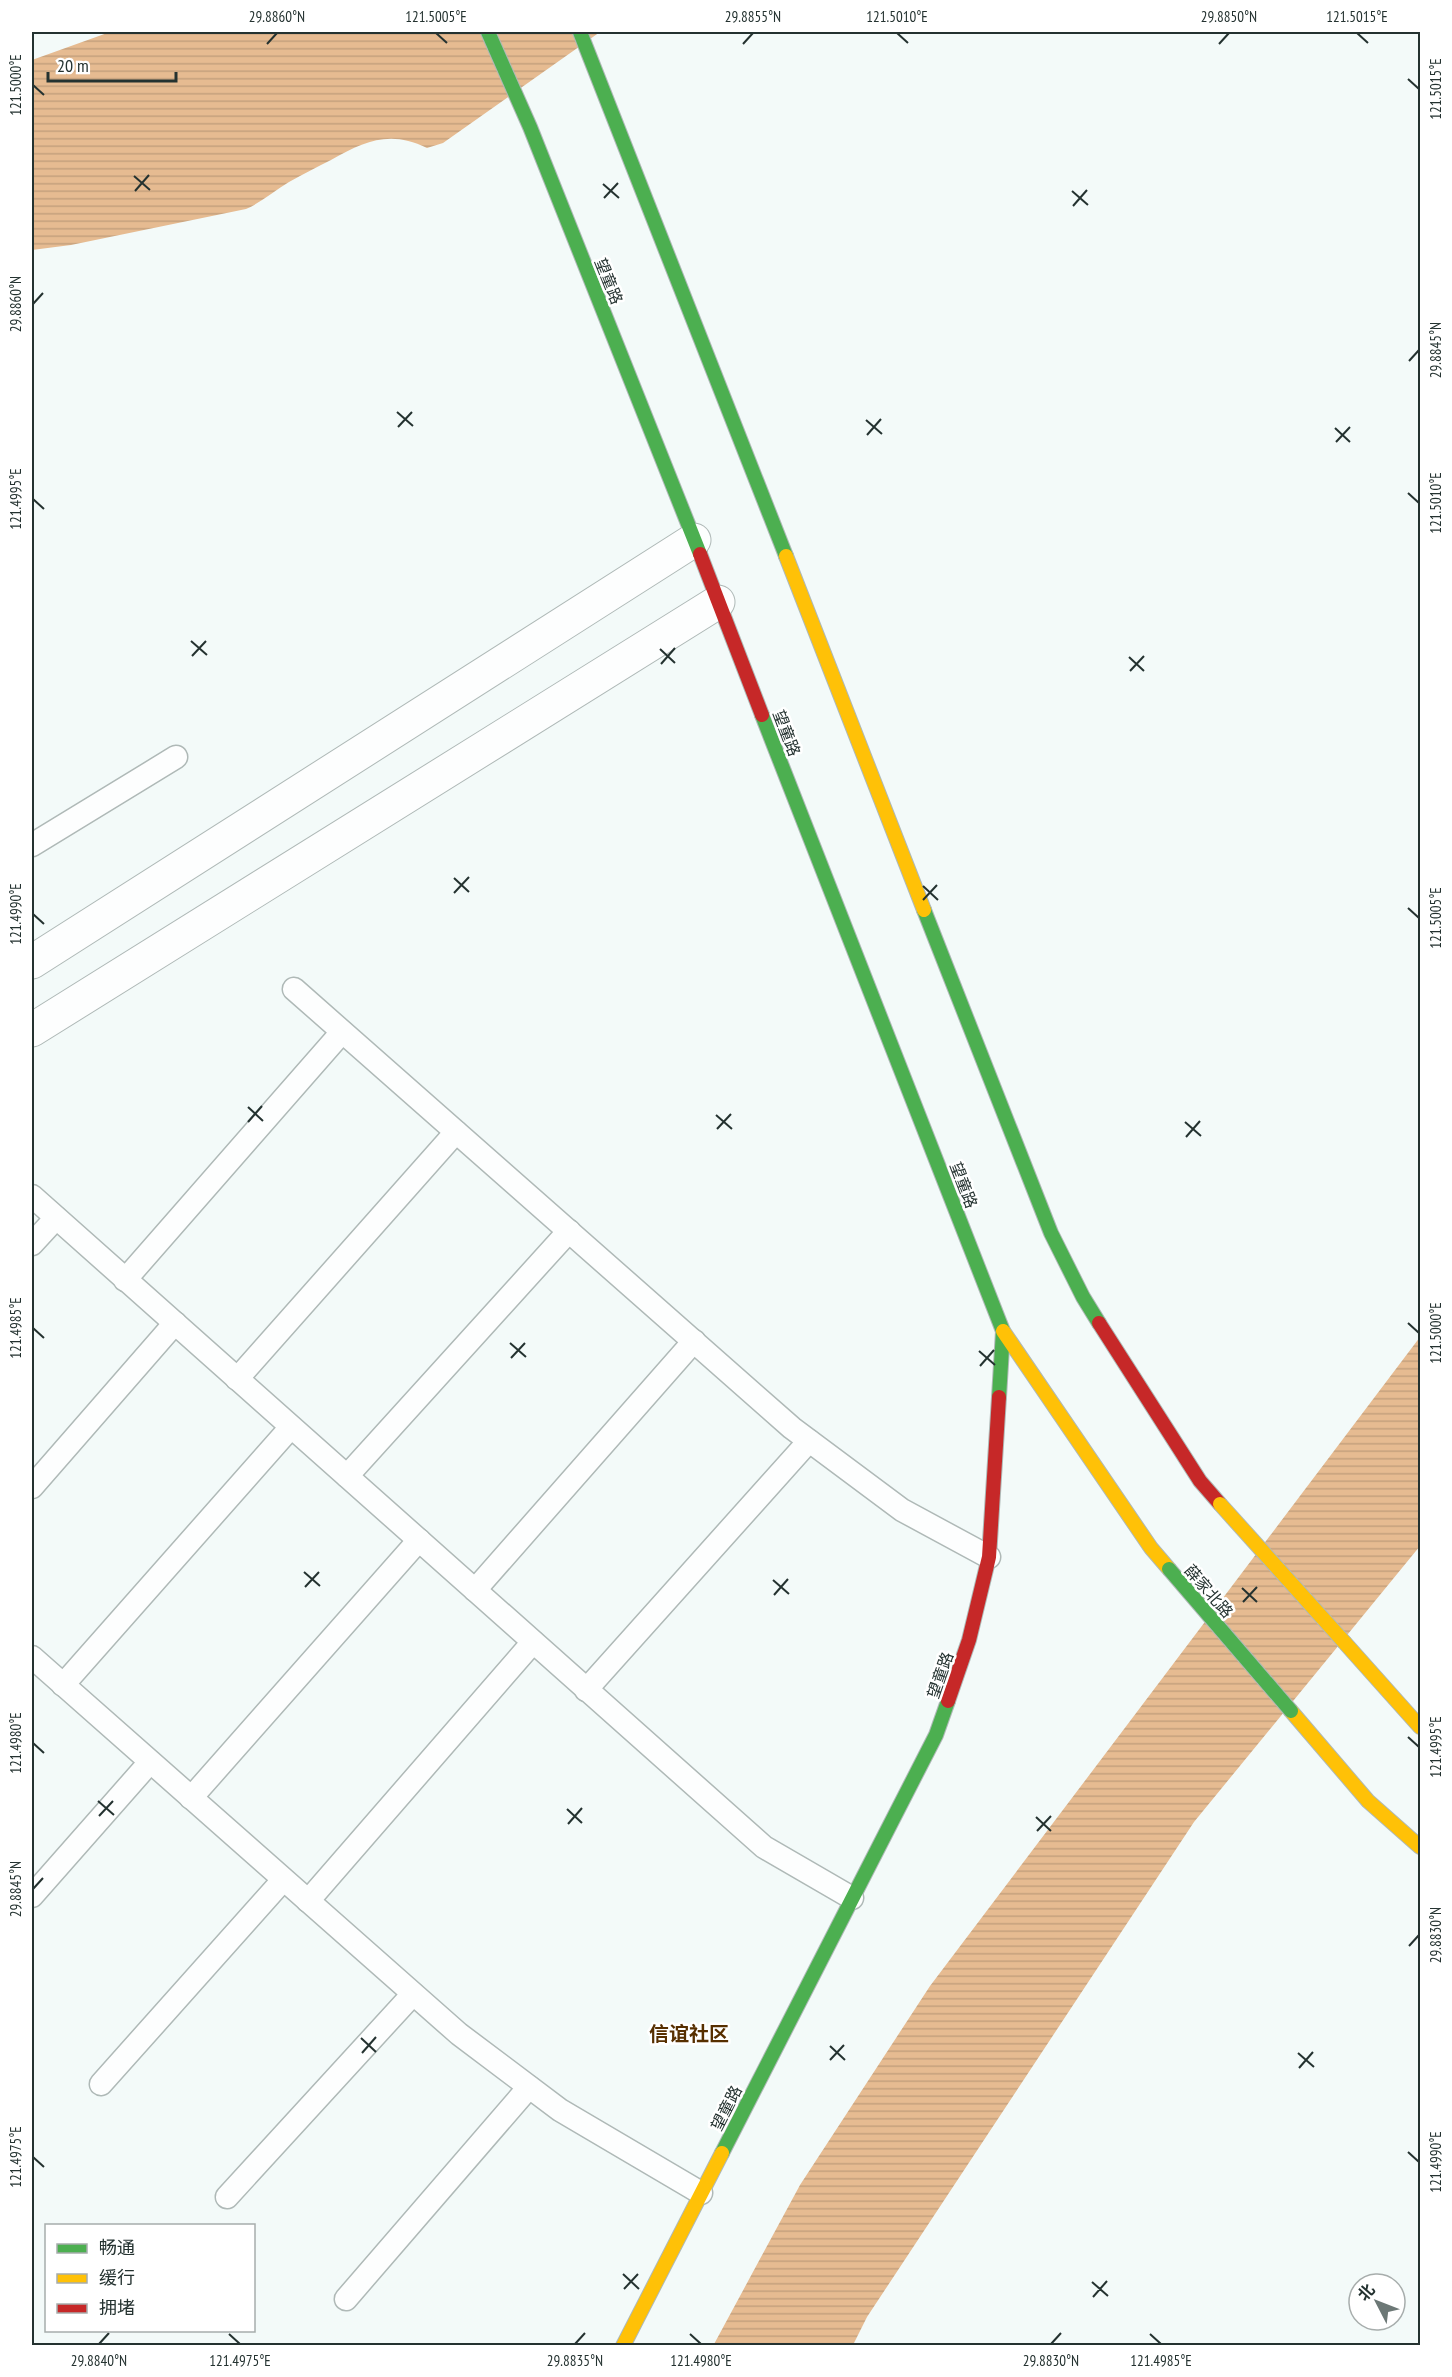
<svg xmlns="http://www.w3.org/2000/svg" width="1452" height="2377" font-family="'PT Sans Narrow','Noto Sans SC',sans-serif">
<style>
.water{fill:url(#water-rules)}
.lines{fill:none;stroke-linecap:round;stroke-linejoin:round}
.lane-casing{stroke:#afb9b7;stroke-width:25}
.street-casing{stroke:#afb9b7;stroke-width:35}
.fast-casing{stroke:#afb9b7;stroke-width:16}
.slow-casing{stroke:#afb9b7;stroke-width:16}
.jam-casing{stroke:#afb9b7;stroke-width:16}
.lane{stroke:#fdfefe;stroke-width:22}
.street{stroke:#fdfefe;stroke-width:33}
.fast{stroke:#4caf50;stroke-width:14}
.slow{stroke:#ffc107;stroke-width:14}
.jam{stroke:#c62828;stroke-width:14}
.fast-bridge-casing{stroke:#afb9b7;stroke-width:16;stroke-linecap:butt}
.slow-bridge-casing{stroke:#afb9b7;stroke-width:16;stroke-linecap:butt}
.fast-bridge{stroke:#4caf50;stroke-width:14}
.slow-bridge{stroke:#ffc107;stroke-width:14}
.ticks{fill:none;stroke:#243230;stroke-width:2}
.labels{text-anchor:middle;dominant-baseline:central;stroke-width:5;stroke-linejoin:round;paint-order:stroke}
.street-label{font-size:16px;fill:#243230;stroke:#fff}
.quarter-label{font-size:20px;font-weight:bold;fill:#572f00;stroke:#fff}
.neatline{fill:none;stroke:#243230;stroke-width:2}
.ticks-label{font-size:15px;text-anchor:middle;fill:#243230}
</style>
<defs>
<pattern id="water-rules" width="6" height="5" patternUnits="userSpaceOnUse" patternTransform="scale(1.5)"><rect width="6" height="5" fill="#e6bb91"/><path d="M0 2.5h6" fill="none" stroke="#c5a17d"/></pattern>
</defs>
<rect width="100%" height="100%" fill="#f3faf9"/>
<!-- water -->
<g class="water">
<path d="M110 32H600L443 143 427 148C390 130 365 141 331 160 317 167 303 174 289 182 274 191 262 202 246 209L71 245 32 250V60Z"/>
<path d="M1420 1337V1546L1194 1822 867 2317 853 2345 713 2346 800 2185 930 1986Z"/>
</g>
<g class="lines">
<defs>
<g id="lane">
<path d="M32 845 176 757"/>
<path d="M294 989 792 1428 902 1510 989 1557"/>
<path d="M32 1196 764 1847 852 1898"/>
<path d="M32 1244 56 1218"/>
<path d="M125 1280 342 1032"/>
<path d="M237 1379 456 1132"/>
<path d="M347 1476 569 1231"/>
<path d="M32 1487 175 1323"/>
<path d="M475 1590 694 1341"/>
<path d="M32 1657 459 2034 560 2110 701 2193"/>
<path d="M63 1685 291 1427"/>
<path d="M586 1690 809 1441"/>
<path d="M191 1798 419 1540"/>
<path d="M32 1896 150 1762"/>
<path d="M308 1901 533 1642"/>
<path d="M101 2084 283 1880"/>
<path d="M227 2197 413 1994"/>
<path d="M346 2299 529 2087"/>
</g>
<g id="street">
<path d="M32 962 694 540"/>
<path d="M32 1030 718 602"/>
</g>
<g id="fast">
<path d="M488 32 530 127 700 554"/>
<path d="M580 32 786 556"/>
<path d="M762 715 1003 1331 999 1397"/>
<path d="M924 910 1051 1233 1083 1297 1099 1323"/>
<path d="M722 2153 936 1735 948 1701"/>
</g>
<g id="slow">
<path d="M786 556 924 910"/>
<path d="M1003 1331 1151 1548 1169 1569"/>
<path d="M1345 1643 1420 1727"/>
<path d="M1291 1711 1368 1801 1420 1847"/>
<path d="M623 2346 722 2153"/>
</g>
<g id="jam">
<path d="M700 554 762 715"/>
<path d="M1099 1323 1200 1481 1220 1504"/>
<path d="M948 1701 969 1640 989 1557 999 1397"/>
</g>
</defs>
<!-- lane casing -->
<use href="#lane" class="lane-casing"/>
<!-- street casing -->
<use href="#street" class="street-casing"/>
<!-- fast casing -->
<use href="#fast" class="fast-casing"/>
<!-- slow casing -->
<use href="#slow" class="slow-casing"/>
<!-- jam casing -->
<use href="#jam" class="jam-casing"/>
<!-- lane -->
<use href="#lane" class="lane"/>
<!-- street -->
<use href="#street" class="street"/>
<!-- fast -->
<use href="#fast" class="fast"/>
<!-- slow -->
<use href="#slow" class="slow"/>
<!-- jam -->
<use href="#jam" class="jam"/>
<defs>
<path id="fast-bridge" d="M1169 1569 1291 1711"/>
<path id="slow-bridge" d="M1220 1504 1345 1643"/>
</defs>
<!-- fast-bridge casing -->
<use href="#fast-bridge" class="fast-bridge-casing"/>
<!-- slow-bridge casing -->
<use href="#slow-bridge" class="slow-bridge-casing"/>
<!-- fast-bridge -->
<use href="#fast-bridge" class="fast-bridge"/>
<!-- slow-bridge -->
<use href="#slow-bridge" class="slow-bridge"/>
</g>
<!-- ticks -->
<path class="ticks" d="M436 33 447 43M897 33 908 43M1357 33 1368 43M267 44 277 33M743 44 753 33M1219 44 1229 33M1408 79 1419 89M33 85 44 95M134 176 150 190M603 184 619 198M135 191 149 175M1072 191 1088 205M604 198 618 183M1073 206 1087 190M33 304 43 293M1409 361 1419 350M397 412 413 426M866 420 882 434M398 427 412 412M1335 428 1350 442M867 435 881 419M1336 442 1350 427M1408 493 1419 503M33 499 44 509M191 641 207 655M660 649 675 663M192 656 206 641M1129 657 1144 671M661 664 675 648M1130 671 1144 656M454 878 469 892M923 886 938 900M454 893 469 877M923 900 937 885M1408 908 1419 918M33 914 44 924M248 1107 263 1121M716 1115 732 1129M248 1122 262 1106M1185 1122 1201 1136M717 1129 731 1114M1186 1137 1200 1121M1408 1323 1419 1333M33 1328 44 1338M510 1343 526 1357M979 1351 995 1365M511 1358 525 1343M980 1366 994 1350M304 1572 320 1586M773 1580 789 1594M305 1587 319 1572M1242 1588 1257 1602M774 1595 788 1579M1243 1602 1257 1587M1408 1737 1419 1747M33 1743 44 1753M98 1801 114 1815M567 1809 582 1823M99 1816 113 1801M1036 1817 1051 1831M568 1824 582 1808M1037 1831 1051 1816M33 1889 43 1878M1409 1946 1419 1935M361 2038 376 2052M830 2046 845 2060M362 2053 376 2037M1298 2053 1314 2067M830 2060 844 2045M1299 2068 1313 2052M1408 2152 1419 2162M33 2157 44 2167M623 2274 639 2289M1092 2282 1108 2296M624 2289 638 2274M1093 2297 1107 2281M229 2334 240 2344M690 2334 701 2344M1150 2334 1161 2344M99 2344 109 2333M575 2344 585 2333M1051 2344 1061 2333"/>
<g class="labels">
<!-- street labels -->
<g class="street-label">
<text transform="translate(609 281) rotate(68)">望童路</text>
<text transform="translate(787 733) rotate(69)">望童路</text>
<text transform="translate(964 1185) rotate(69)">望童路</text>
<text transform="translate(1209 1591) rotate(49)">薛家北路</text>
<text transform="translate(940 1675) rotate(-71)">望童路</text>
<text transform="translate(726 2108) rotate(-63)">望童路</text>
</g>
<!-- quarter labels -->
<g class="quarter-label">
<text x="689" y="2034">信谊社区</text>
</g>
</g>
<!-- border -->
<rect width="1452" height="2377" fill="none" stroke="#ffffff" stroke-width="66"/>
<!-- legend -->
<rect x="45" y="2224" width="210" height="108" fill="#ffffff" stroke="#a7adac" stroke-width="1.5"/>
<rect x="57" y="2244" width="30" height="9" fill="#4caf50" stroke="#a7adac" stroke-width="1.5"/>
<text x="99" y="2254" font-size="18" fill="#243230">畅通</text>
<rect x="57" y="2274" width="30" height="9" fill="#ffc107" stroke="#a7adac" stroke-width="1.5"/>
<text x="99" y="2284" font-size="18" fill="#243230">缓行</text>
<rect x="57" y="2304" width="30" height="9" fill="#c62828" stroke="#a7adac" stroke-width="1.5"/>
<text x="99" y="2314" font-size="18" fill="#243230">拥堵</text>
<!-- north arrow -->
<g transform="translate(1377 2302) rotate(312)"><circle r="28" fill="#ffffff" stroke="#a7adac" stroke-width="1.5"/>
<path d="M0-4.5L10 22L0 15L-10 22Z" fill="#6c7876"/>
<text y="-9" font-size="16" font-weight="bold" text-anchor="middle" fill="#243230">北</text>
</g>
<!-- scale -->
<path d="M48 72v9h128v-9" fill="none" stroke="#243230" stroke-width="3"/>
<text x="57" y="72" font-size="18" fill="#243230" stroke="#ffffff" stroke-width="4.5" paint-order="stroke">20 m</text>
<rect x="33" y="33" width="1386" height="2311" class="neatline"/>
<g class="ticks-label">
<text x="277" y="22">29.8860°N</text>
<text x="436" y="22">121.5005°E</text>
<text x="753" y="22">29.8855°N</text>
<text x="897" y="22">121.5010°E</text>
<text x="1229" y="22">29.8850°N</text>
<text x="1357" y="22">121.5015°E</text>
<text transform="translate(16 85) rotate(-90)" y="5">121.5000°E</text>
<text transform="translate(1436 89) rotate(-90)" y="5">121.5015°E</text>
<text transform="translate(16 304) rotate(-90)" y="5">29.8860°N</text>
<text transform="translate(1436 350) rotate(-90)" y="5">29.8845°N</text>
<text transform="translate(16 499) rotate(-90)" y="5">121.4995°E</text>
<text transform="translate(1436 503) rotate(-90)" y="5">121.5010°E</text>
<text transform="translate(16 914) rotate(-90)" y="5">121.4990°E</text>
<text transform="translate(1436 918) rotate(-90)" y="5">121.5005°E</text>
<text transform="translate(16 1328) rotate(-90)" y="5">121.4985°E</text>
<text transform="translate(1436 1333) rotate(-90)" y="5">121.5000°E</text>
<text transform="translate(16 1743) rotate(-90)" y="5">121.4980°E</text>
<text transform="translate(1436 1747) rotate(-90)" y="5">121.4995°E</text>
<text transform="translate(16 1889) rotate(-90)" y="5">29.8845°N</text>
<text transform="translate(1436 1935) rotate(-90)" y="5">29.8830°N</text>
<text transform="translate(16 2157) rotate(-90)" y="5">121.4975°E</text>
<text transform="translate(1436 2162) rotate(-90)" y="5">121.4990°E</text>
<text x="99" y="2366">29.8840°N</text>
<text x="240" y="2366">121.4975°E</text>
<text x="575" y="2366">29.8835°N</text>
<text x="701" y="2366">121.4980°E</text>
<text x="1051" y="2366">29.8830°N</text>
<text x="1161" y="2366">121.4985°E</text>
</g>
</svg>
